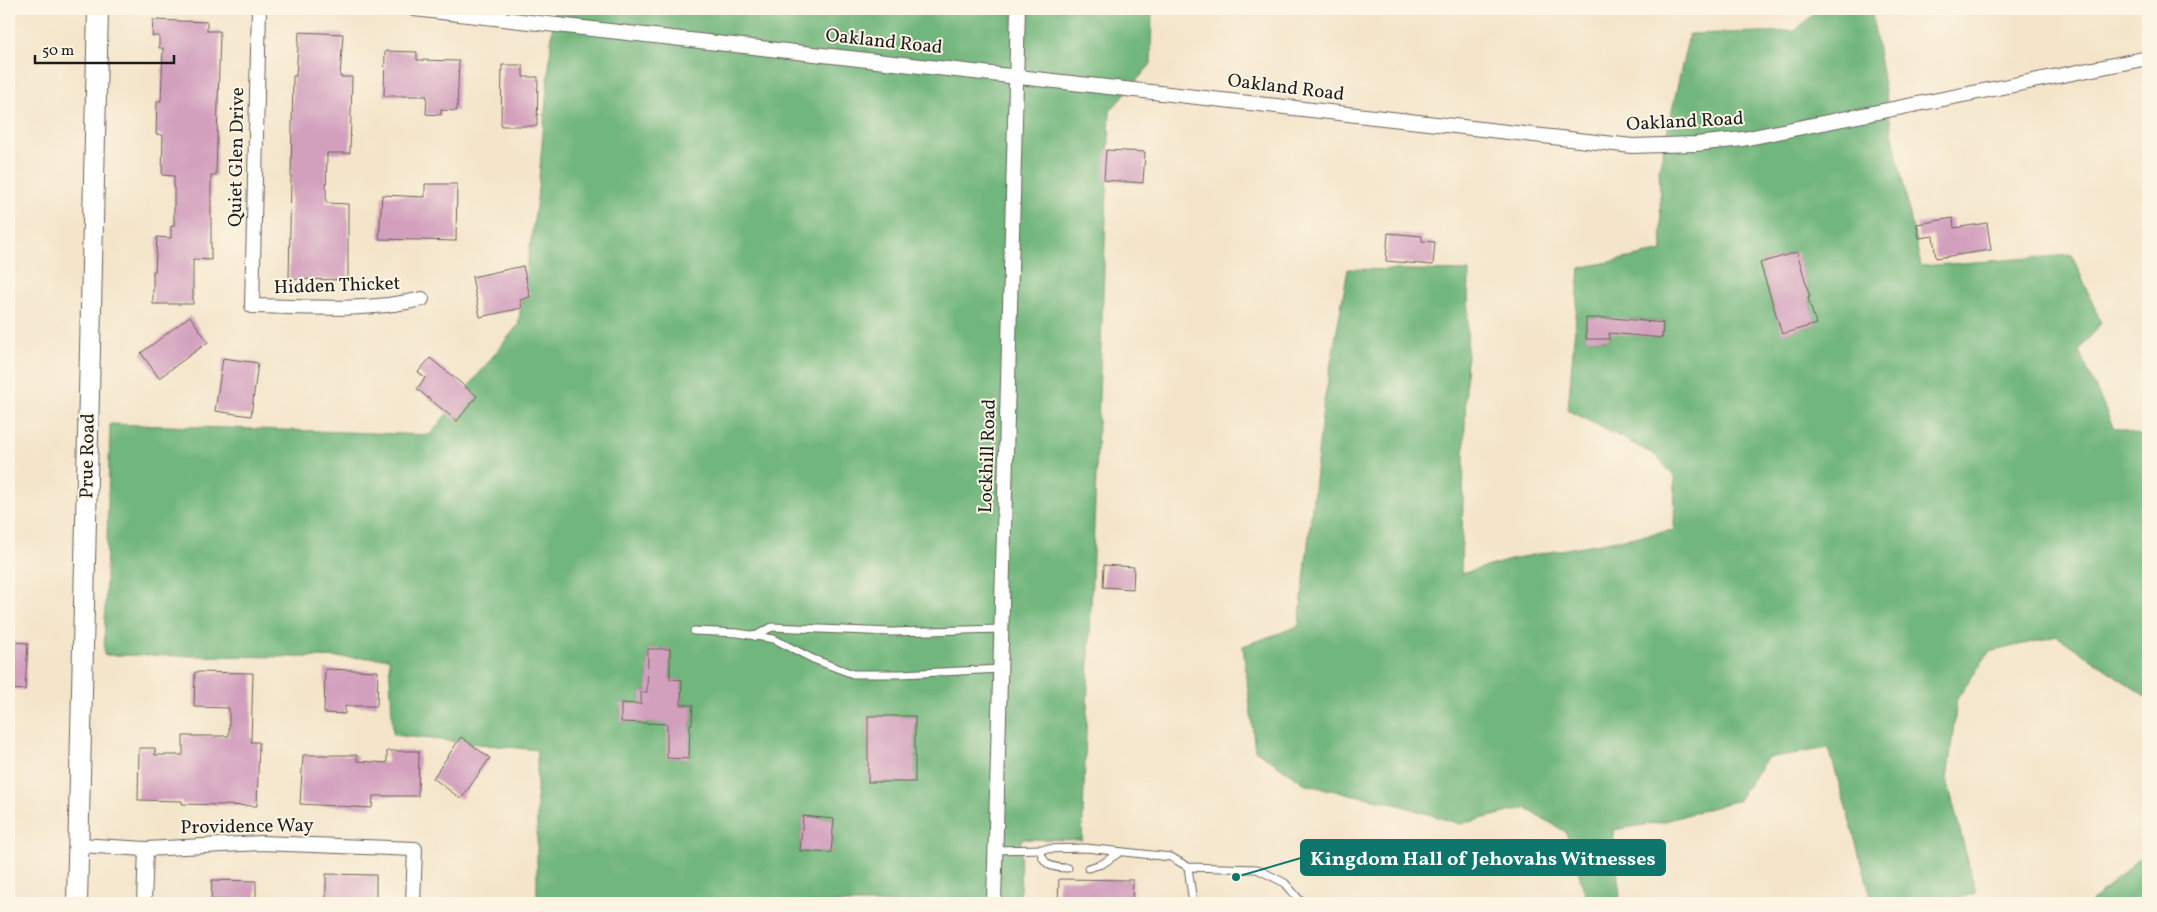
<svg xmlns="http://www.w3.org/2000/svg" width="2157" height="912" font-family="Vollkorn,serif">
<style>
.forest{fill:#71b67b;stroke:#46694c;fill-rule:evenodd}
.building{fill:#d29fbd}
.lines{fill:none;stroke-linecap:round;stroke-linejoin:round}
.service-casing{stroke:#686259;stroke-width:9}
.minor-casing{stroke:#686259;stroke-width:16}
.secondary-casing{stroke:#686259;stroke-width:22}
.service{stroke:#fff;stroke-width:7}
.minor{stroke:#fff;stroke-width:14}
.secondary{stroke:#fff;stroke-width:20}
.labels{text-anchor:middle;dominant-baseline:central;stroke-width:4;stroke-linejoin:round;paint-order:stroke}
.street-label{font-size:19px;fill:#1c1c1c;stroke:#fcf5e5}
.leader{fill:none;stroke:#0f766e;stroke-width:2}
.callout-dot{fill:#0f766e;stroke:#fcf5e5;stroke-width:2}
.callout{fill:#0f766e;stroke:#0f766e;stroke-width:2}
.callout-label{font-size:20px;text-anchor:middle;font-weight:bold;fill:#fff}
</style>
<rect width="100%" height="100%" fill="#fcf5e5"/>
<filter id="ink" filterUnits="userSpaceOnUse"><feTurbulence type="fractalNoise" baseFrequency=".02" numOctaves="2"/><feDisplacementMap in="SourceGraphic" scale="10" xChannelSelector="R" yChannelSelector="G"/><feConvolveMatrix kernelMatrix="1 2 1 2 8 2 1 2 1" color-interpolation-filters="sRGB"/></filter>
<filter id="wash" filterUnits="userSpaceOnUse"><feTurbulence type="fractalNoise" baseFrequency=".0096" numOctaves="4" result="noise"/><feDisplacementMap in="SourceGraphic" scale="20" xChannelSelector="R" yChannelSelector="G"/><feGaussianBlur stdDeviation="1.12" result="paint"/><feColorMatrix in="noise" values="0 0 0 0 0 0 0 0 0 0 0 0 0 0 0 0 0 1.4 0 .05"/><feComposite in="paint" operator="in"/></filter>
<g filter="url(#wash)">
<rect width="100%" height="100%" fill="#f4e5ca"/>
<!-- forest -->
<g class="forest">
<path d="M539 9H1152L1151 64 1110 111 1082 840 1021 839 1020 903H537V750L393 735 389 658 104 655 110 424 430 435 518 325 537 200 554 11ZM648 649H670V679L682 680 681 705H693L692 724 621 722V703L641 704V692H647ZM868 716H915V782H868ZM667 743 689 759 667 758ZM803 816 834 819 831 853 800 851Z"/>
<path d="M1819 9H1871L1892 132 1921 266 2072 255 2101 323 2079 351 2113 427 2148 438V698L2057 636 1989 652 1957 699 1947 780 1976 893 1942 903H1873L1829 748 1767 758 1738 800 1662 822 1613 830 1620 897 1600 903H1588L1566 832 1525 808 1460 824 1389 802 1307 785 1255 750 1243 646 1299 626 1323 408 1348 269 1469 271 1461 574 1521 557 1674 530 1675 478 1657 456 1568 410 1580 268 1662 251 1659 169 1689 34 1795 31ZM1797 252 1810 297 1808 298 1816 324 1782 334 1760 263ZM1586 318H1609V339H1586ZM1628 319 1663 322 1662 338Z"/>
<path d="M2148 851V903H2090Z"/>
</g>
<g id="blocks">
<!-- building -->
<g class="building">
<path d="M153 20 207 22V31H220L216 176H211V260L193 259V304H153V271H155L157 237 171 238V226H174V176L162 175 163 135 156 134 157 101H161L163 48H159V36H152Z"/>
<path d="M299 32 343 34 340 77H352L350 153H327L326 203 348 204V280L289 279 293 76H296Z"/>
<path d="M385 51 417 52V60L459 61 457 111 441 110V115L426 114 427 96H384Z"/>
<path d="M502 65H523V77H538L537 126H501Z"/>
<path d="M1106 150 1145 152 1143 183 1104 180Z"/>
<path d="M425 184H457L456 241 379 239 382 195 425 197Z"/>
<path d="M1953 218 1954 228 1987 223 1991 250 1936 258 1933 236 1919 238 1917 224Z"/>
<path d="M1388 233 1422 236V241L1435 242 1433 265 1386 261Z"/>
<path d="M1797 252 1810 297 1808 298 1816 324 1782 334 1760 263Z"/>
<path d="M523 266 530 297 520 300 522 308 480 317 472 277Z"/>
<path d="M190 316 208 342 159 378 141 353Z"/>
<path d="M1586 318H1614L1663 323 1662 338 1609 333V339H1586Z"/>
<path d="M223 358 258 363 251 416 215 411Z"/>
<path d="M430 358 477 396 457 421 417 389 425 378 418 372Z"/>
<path d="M1104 565 1134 567 1133 589 1103 587Z"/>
<path d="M9 642 28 643 25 690 9 689Z"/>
<path d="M648 649H670V679L682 680 681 705H693L692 724H690L689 759 667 758V724L621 722V703L641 704V692H647Z"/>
<path d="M325 669 378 671 377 706H345V714L324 713Z"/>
<path d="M195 672 253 673 251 742H259L257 806 182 804V801L138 800 139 748H155V755H183V736H229V708L194 707Z"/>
<rect x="868" y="716" width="47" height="66"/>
<path d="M461 737 490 758 461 799 433 778Z"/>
<path d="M387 751H419L418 796H373L372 808 300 804 303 755H357V761L387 763Z"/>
<path d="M803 816 834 819 831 853 800 851Z"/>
<path d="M326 874 376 875V903H326Z"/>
<path d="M1059 879 1133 880 1132 903H1058Z"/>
<path d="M212 880 256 881V903H226V900H211Z"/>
</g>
</g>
</g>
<g filter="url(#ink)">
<use href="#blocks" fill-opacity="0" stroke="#686259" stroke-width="1"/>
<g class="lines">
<defs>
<g id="service">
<path d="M694 631 738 633 774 639 813 659 853 674H901L1001 669"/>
<path d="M755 636 772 627 891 632 1002 629"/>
<path d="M995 850 1086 848 1171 857 1188 867 1257 869 1285 883 1302 903"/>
<path d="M1040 850C1044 866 1052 868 1068 868"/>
<path d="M1188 867 1193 903"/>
<path d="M1088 868 1102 864 1120 852"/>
</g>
<g id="minor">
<path d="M259 9 252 306C309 307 367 312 422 299"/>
<path d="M414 9 1632 146 1696 144 1743 139 2148 58"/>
<path d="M79 845 146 849 261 843 415 849 413 903"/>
<path d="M144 903 146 849"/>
<path d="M994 903 1018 9"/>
</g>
<path id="secondary" d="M77 903 98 9"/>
</defs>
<!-- service casing -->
<use href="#service" class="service-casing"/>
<!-- minor casing -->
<use href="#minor" class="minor-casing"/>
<!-- secondary casing -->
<use href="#secondary" class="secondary-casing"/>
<!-- service -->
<use href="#service" class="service"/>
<!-- minor -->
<use href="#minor" class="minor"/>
<!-- secondary -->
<use href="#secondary" class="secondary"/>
</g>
</g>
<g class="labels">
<!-- street labels -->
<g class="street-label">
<text transform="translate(884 42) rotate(6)">Oakland Road</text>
<text transform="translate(1286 88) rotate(7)">Oakland Road</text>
<text transform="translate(1685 122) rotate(-3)">Oakland Road</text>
<text transform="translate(237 157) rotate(-89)">Quiet Glen Drive</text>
<text transform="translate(337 286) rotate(-2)">Hidden Thicket</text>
<text transform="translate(88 456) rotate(-89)">Prue Road</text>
<text transform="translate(988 456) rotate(-88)">Lockhill Road</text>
<text transform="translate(247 827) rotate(-1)">Providence Way</text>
</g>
</g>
<!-- callouts -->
<path class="leader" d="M1236 877L1301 858"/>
<circle class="callout-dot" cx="1236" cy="877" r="5"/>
<rect class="callout" x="1301" y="840" width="364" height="35" rx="5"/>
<g class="callout-label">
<text x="1483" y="865">Kingdom Hall of Jehovahs Witnesses</text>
</g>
<!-- margin -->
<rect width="2157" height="912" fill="none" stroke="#fcf5e5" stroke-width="30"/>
<!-- scale -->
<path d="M35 55v8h139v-8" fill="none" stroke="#1c1c1c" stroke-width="2.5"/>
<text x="42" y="55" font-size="15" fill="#1c1c1c" stroke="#fcf5e5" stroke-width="4" paint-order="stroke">50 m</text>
</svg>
